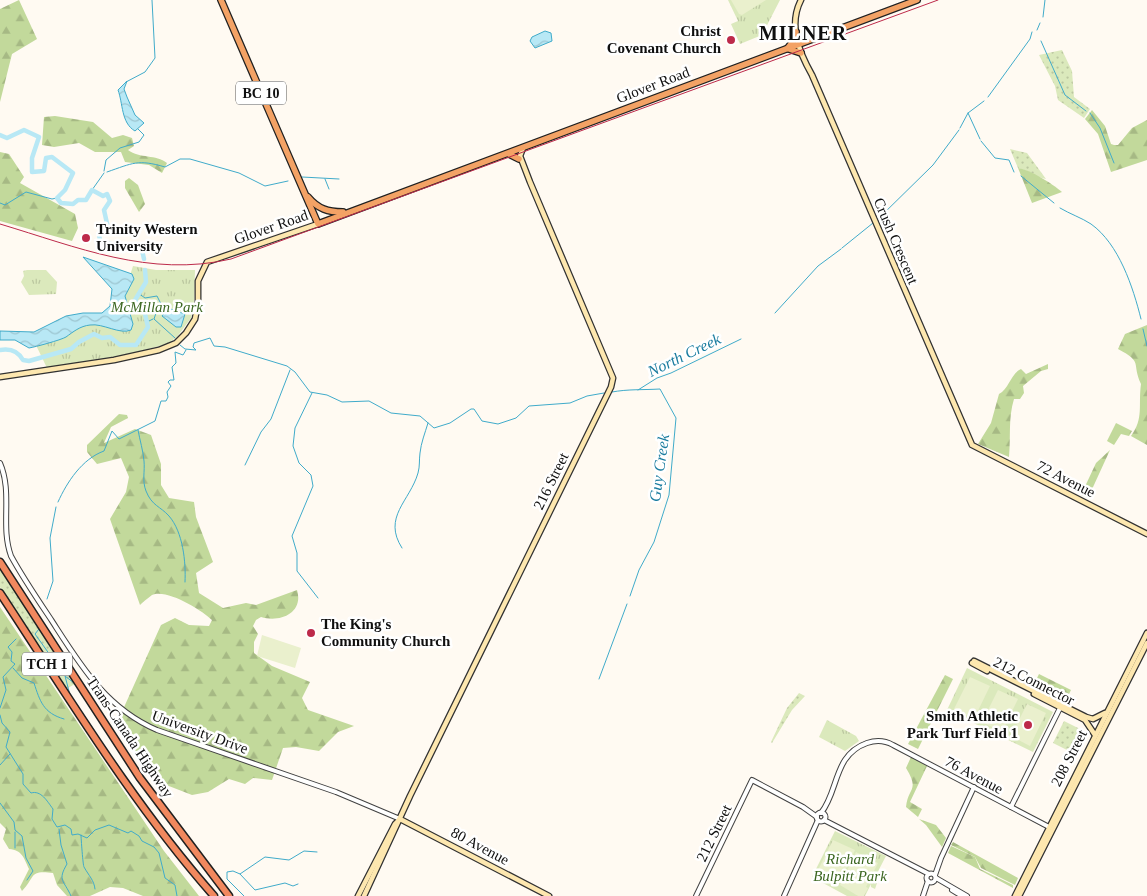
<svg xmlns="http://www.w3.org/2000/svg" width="1147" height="896" font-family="Georgia,serif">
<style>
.grass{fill:url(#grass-dots)}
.forest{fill:url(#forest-firs)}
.park{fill:url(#park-tufts)}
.pitch{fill:#eaf0cd}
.water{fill:url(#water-waves);stroke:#40abca}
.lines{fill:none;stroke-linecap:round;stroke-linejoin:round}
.stream{stroke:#40abca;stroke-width:1}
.river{stroke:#b8e8f5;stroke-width:4.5}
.tertiary-casing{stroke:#424242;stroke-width:6}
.secondary-casing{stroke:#313131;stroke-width:7}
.trunk-casing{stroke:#202020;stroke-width:8}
.motorway-casing{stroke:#202020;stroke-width:9}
.tertiary{stroke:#fff;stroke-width:4}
.secondary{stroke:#fde7af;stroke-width:4.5}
.trunk{stroke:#f3a265;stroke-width:5.5}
.motorway{stroke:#f1885e;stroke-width:6}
.rail{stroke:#bd2a4a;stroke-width:1}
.poi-dot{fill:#bd2a4a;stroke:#fff;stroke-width:2}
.labels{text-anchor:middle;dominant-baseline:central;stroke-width:5;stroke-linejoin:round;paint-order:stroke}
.shield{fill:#fff;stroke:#575757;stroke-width:1}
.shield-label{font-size:14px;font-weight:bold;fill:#0f0f0f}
.poi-label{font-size:15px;font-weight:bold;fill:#0f0f0f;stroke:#fff;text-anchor:end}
.street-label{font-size:15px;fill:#0f0f0f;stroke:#fff}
.park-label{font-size:15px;font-style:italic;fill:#3b6620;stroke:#fff}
.water-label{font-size:16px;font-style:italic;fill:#1a7c9f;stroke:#fff}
.district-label{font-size:20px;font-weight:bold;letter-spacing:1px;fill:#0f0f0f;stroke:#fff}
</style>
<defs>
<pattern id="grass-dots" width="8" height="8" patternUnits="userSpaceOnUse" patternTransform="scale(1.25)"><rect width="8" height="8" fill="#dbe9bc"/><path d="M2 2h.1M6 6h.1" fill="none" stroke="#bbc7a0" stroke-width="1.8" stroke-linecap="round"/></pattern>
<pattern id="forest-firs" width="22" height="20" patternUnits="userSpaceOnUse" patternTransform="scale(1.25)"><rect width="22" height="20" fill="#c2d99b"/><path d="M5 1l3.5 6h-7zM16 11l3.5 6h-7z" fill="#a6b984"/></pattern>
<pattern id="park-tufts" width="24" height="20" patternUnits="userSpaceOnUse" patternTransform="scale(1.25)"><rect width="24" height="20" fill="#dbe9bc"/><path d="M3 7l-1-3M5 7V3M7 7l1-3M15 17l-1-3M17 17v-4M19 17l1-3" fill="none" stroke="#bbc7a0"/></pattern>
<pattern id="water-waves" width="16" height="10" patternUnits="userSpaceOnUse" patternTransform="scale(1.25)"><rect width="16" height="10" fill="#b8e8f5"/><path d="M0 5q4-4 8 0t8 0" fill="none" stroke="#9dc6d1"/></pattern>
</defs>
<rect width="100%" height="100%" fill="#fffaf2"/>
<!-- grass -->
<g class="grass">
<path d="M1062 50 1072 71 1074 97 1090 109 1084 118 1058 100 1055 86 1039 55Z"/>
<path d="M1010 149 1027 153 1046 179C1035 177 1028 170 1018 168Z"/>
<path d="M0 568 75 684 66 689 0 587Z"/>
<path d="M799 693 805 696 792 710 772 743 771 742 787 708Z"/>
<path d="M1064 721 1086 732 1075 754 1053 743Z"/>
</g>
<!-- forest -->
<g class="forest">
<path d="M19 0 37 39 12 54 0 102V9Z"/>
<path d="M1092 110 1105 126 1111 144 1114 145H1118L1132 128 1147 120V160L1111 172 1098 134 1085 119Z"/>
<path d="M55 116 93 122 112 138 123 135 132 138 134 146 128 150C140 159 156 154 167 163L162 173 149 165 125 162 121 152H95L79 143 54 147 42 145 44 117Z"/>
<path d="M0 152 9 154 24 177 20 183 75 214 78 228 72 241 0 221Z"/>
<path d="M1018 168C1031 170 1051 183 1062 192L1032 203Z"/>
<path d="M129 178 138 185 145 204 139 212 125 188V181Z"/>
<path d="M1147 325V445L1131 436C1144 418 1138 406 1141 384 1131 362 1144 363 1118 349L1125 334Z"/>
<path d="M1048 364V369L1041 371 1023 386 1024 393 1020 399H1014C1008 419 1011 436 1009 457L978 444 991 423 999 394C1009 389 1011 373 1021 369L1026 374Z"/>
<path d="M119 414 127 415 128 418 111 427 104 443 135 429 151 435 161 464V485L169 498 194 502 196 517 213 562 196 573 199 593 223 608 246 603 256 605 297 590C304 613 280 623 261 617L256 620 253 626 258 634 254 642V653L272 666 310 682 302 698 308 710 354 726 338 732 319 751 296 747 283 748 272 780 253 778 245 784 229 779 208 792 192 795 156 781 116 725 161 625 175 618 189 625 209 626 212 620C202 610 166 588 152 595 148 598 143 602 140 605L110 519 126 492 129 477 121 458 97 464 87 452V445Z"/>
<path d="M1116 423 1132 431 1129 436 1121 434 1114 445 1107 441Z"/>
<path d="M1110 450 1088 498 1081 495 1096 463Z"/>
<path d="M0 607 164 851 199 896H143L123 888 110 887 90 896H67L57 885 53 873C28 870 36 877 22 891L20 887 29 869C24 858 22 850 9 849L3 839 6 829 0 823Z"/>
<path d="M1039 674 1071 690 1067 698 1035 682Z"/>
<path d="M945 675 953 679 918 749 908 744Z"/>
<path d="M911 757 927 766 910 802 922 809 918 817 906 807C908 787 920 791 906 768Z"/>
<path d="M919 819 936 825 946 838 942 847 926 825Z"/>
<path d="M953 842 1018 878 1015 885 981 868 975 857 951 845Z"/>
<path d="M951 846 975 857 980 869 1013 885V888L948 853Z"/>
</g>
<!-- park -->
<g class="park">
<path d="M728 0H780L762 35 740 44 731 24 738 21Z"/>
<path d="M133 266 156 270H195L194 306 191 318 177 337 167 344 121 356 47 368 34 341 118 313Z"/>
<path d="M27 270H46L57 282 56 294 29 295 21 282 24 276 23 271Z"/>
<path d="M967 668 1053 712 1033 752 947 710Z"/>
<path d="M827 720 856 736 859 741 845 751 819 737Z"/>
<path d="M835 831 886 856 873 881 877 883 875 889 871 887V884L865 896H847L812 877Z"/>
</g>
<!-- pitch -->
<g class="pitch">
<path d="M731 0H766L742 15 739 14Z"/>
<path d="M262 635 301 648 295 668 257 656Z"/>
<path d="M970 677 990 686 974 719 954 709Z"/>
<path d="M998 690 1018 699 1002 732 982 722Z"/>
<path d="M1027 704 1046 713 1030 746 1011 736Z"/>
<path d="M833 840 855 850 839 883 817 872Z"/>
<path d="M856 852 878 863 866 887 868 888 864 896H858L840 885Z"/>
</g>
<!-- water -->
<g class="water">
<path d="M545 31 551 33 552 41 535 48 530 41 532 37Z"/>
<path d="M127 81 124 89 127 97 135 115 144 123 135 131C121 123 123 103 118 90Z"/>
<path d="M83 257 132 274 134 279 125 296 133 324 131 330C120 335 103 323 90 325 80 326 73 332 66 337 61 340 35 347 29 348L15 340H0V331L34 332 66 316 83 313H102L110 306 112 289Z"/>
<path d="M168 308 185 314 181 327H176L162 316Z"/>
</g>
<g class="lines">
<!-- stream -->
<g class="stream">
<path d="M1043 17 1045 0"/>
<path d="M1037 30 1040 23"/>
<path d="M1041 41 1065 95 1086 111"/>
<path d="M126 82 145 72 155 58 152 0"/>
<path d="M988 97 1030 39 1032 32"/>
<path d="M968 113 980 139"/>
<path d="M1090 113 1100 128 1114 163"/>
<path d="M960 128 968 113 984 101"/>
<path d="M981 141 995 158 1009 160 1014 172"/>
<path d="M104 171 106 160 120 148 139 142 144 135 138 129"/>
<path d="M107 172C133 163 138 159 165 167L180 159H190L239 173 265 186 288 181"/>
<path d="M1021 176 1054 203"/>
<path d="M302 177 339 179"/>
<path d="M325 179 329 189"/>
<path d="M92 190 104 173"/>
<path d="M0 203 5 205 26 192 52 199 57 198"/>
<path d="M1060 208C1070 214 1082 218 1091 224 1119 244 1133 287 1141 319"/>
<path d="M877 220 933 165 959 130"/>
<path d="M842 248 873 223"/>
<path d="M138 293 145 298 157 296 162 306 157 310 154 319 175 338"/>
<path d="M775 313 818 266 841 249"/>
<path d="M147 322 153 319"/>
<path d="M1143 329 1147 346"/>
<path d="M180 345 185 349 196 350 193 347 194 343 210 338 214 346 225 347 287 366 295 372 310 392 327 395 342 402 369 401 391 413 420 416 434 428 450 423 471 409H474L482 421 498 424 516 418 529 406 570 403 587 396 604 393"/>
<path d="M638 390 657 378 671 373 741 339"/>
<path d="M612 392C628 389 644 390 660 389L676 418 669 495 654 542 639 570 630 596"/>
<path d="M312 393 295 428 293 446 299 463 311 475 313 486 292 536 297 553V571L318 598"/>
<path d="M138 430C140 441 143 450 144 461 145 471 142 481 146 491 152 506 160 506 169 516 183 532 186 562 185 582"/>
<path d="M245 465 261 432 271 419 290 370"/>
<path d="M58 502C67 482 82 459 104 451L112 431 119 439 155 421 161 401H166L168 397 167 392 171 386 168 382 170 380H174L172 367 176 363 175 352 183 355 186 350"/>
<path d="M402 548C382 517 410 501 418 473 420 466 419 460 420 453 421 443 425 433 428 423"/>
<path d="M47 599 53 581 50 538 56 507"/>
<path d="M39 629 35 634 65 676 74 683"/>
<path d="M13 668 22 678 34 683C40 701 43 713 64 719"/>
<path d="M65 676 70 695 94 730"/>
<path d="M599 679 627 604"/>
<path d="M0 708 6 690 3 677 15 664 11 661 12 652 8 647 16 639"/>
<path d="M0 715 2 723 10 732 6 747 23 774V784L31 793C41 790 47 801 53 809L52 819 57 827 65 825 71 829 72 835 78 834 87 838 95 830 109 825 128 833 131 831 139 836 142 841 154 847 159 853 165 878 175 885 177 896"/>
<path d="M0 765 10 754"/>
<path d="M0 803 14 822 15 830 22 836 26 858 33 871 27 880"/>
<path d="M59 829 61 845 67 864C57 881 64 880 71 896"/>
<path d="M81 835C81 838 83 866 84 867 89 876 94 880 95 889"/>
<path d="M15 848V832"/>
<path d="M240 874 255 890 285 883 293 886 298 884"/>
<path d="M244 896 227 879V872L233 871 240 874 265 857 289 860 304 851 317 852"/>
</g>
<!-- river -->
<g class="river">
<path d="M0 135 7 138 24 130 39 137 32 158V172L44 171 46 158 52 157 73 173 65 190 57 198 61 203 73 204 78 200H86L92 190 103 196 107 194 110 201 104 210 108 228 99 234 100 241 128 249 142 250 144 259"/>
<path d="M0 350C11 348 18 351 23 360L29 361 71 349 79 342 94 334 102 338 110 337 120 345H136L148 327 145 314 135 300 146 282 145 270"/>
</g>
<defs>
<g id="tertiary">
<path d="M0 463C13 493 0 526 11 556 23 578 38 600 52 621 81 666 106 708 157 730L336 792 400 819"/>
<path d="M1011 807 1061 706"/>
<circle cx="821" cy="817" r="4.5"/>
<path d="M821 813C839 791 833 755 867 743 876 740 884 740 893 745L1049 827"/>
<path d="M824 820 929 874"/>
<circle cx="931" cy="878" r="4.5"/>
<path d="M935 875 941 858 974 787"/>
<path d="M936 878 967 896"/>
<path d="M952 890 962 896"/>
<path d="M696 896 752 780 803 807 817 817"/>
<path d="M784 896 818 820"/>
<path d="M923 896 928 881"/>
</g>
<g id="secondary">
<path d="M801 0C788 25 799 52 812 75L972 445 1147 534"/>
<path d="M0 377 114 360 159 350 176 343 186 333 195 319 198 303V281L207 262 318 224"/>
<path d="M974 661 1086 717 1093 719 1105 713"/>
<path d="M972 663 987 671"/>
<path d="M1034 694 1085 720 1095 735"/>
<path d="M400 819 549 896"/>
<path d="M358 896 395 824 400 819"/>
<path d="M364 896 410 796 611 387 613 378 530 182 520 156 523 148"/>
<path d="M1015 896 1147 633"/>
<path d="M1019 896 1147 643"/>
</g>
<g id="trunk">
<path d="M221 0 318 224 917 0"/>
<path d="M788 48 794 40 796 32"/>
<path d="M789 49 801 53"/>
<path d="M509 154 519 159"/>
<path d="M308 197C318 209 328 212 343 212"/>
</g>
<g id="motorway">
<path d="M0 562 140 778 229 896"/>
<path d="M0 593C68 696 132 803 214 896"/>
</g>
</defs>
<!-- tertiary casing -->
<use href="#tertiary" class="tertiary-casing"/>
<!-- secondary casing -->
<use href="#secondary" class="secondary-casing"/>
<!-- trunk casing -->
<use href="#trunk" class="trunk-casing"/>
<!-- motorway casing -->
<use href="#motorway" class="motorway-casing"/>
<!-- tertiary -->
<use href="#tertiary" class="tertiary"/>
<!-- secondary -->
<use href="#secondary" class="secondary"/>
<!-- trunk -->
<use href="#trunk" class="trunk"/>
<!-- motorway -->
<use href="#motorway" class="motorway"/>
<!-- rail -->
<path class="rail" d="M0 224C77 247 150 278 231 259L938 0"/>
</g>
<!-- markers -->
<g class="poi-dot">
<circle cx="731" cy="40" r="5"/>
<circle cx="86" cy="238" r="5"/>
<circle cx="311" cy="633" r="5"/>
<circle cx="1028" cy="725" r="5"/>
</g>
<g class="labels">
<!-- shield labels -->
<g class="shield">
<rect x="236" y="81.5" width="50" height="23" rx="4"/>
<rect x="22" y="652.5" width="50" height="23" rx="4"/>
</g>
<g class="shield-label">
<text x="261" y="93">BC 10</text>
<text x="47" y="664">TCH 1</text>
</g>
<!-- poi labels -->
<g class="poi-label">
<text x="721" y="31">Christ<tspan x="721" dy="17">Covenant Church</tspan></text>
<text x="96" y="229" text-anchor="start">Trinity Western<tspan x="96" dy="17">University</tspan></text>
<text x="321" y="624" text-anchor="start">The King's<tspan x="321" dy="17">Community Church</tspan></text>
<text x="1018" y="716">Smith Athletic<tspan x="1018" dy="17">Park Turf Field 1</tspan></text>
</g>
<!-- street labels -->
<g class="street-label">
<text transform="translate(653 85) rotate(-21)">Glover Road</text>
<text transform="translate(271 227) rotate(-19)">Glover Road</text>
<text transform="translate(896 241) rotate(67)">Crush Crescent</text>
<text transform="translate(1066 479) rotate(27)">72 Avenue</text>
<text transform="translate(551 481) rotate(-64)">216 Street</text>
<text transform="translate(1034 681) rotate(27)">212 Connector</text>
<text transform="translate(200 732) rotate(20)">University Drive</text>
<text transform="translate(130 737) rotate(56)">Trans-Canada Highway</text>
<text transform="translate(1069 758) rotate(-63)">208 Street</text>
<text transform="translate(974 775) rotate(28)">76 Avenue</text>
<text transform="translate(714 833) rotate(-64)">212 Street</text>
<text transform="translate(480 846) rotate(28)">80 Avenue</text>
</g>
<!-- park labels -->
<g class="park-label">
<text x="157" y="307">McMillan Park</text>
<text x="850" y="859">Richard<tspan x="850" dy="17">Bulpitt Park</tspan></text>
</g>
<!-- water labels -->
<g class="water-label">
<text transform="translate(684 355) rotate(-26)">North Creek</text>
<text transform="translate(659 468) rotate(-82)">Guy Creek</text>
</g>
<!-- district labels -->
<g class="district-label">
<text x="803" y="33">MILNER</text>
</g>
</g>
</svg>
